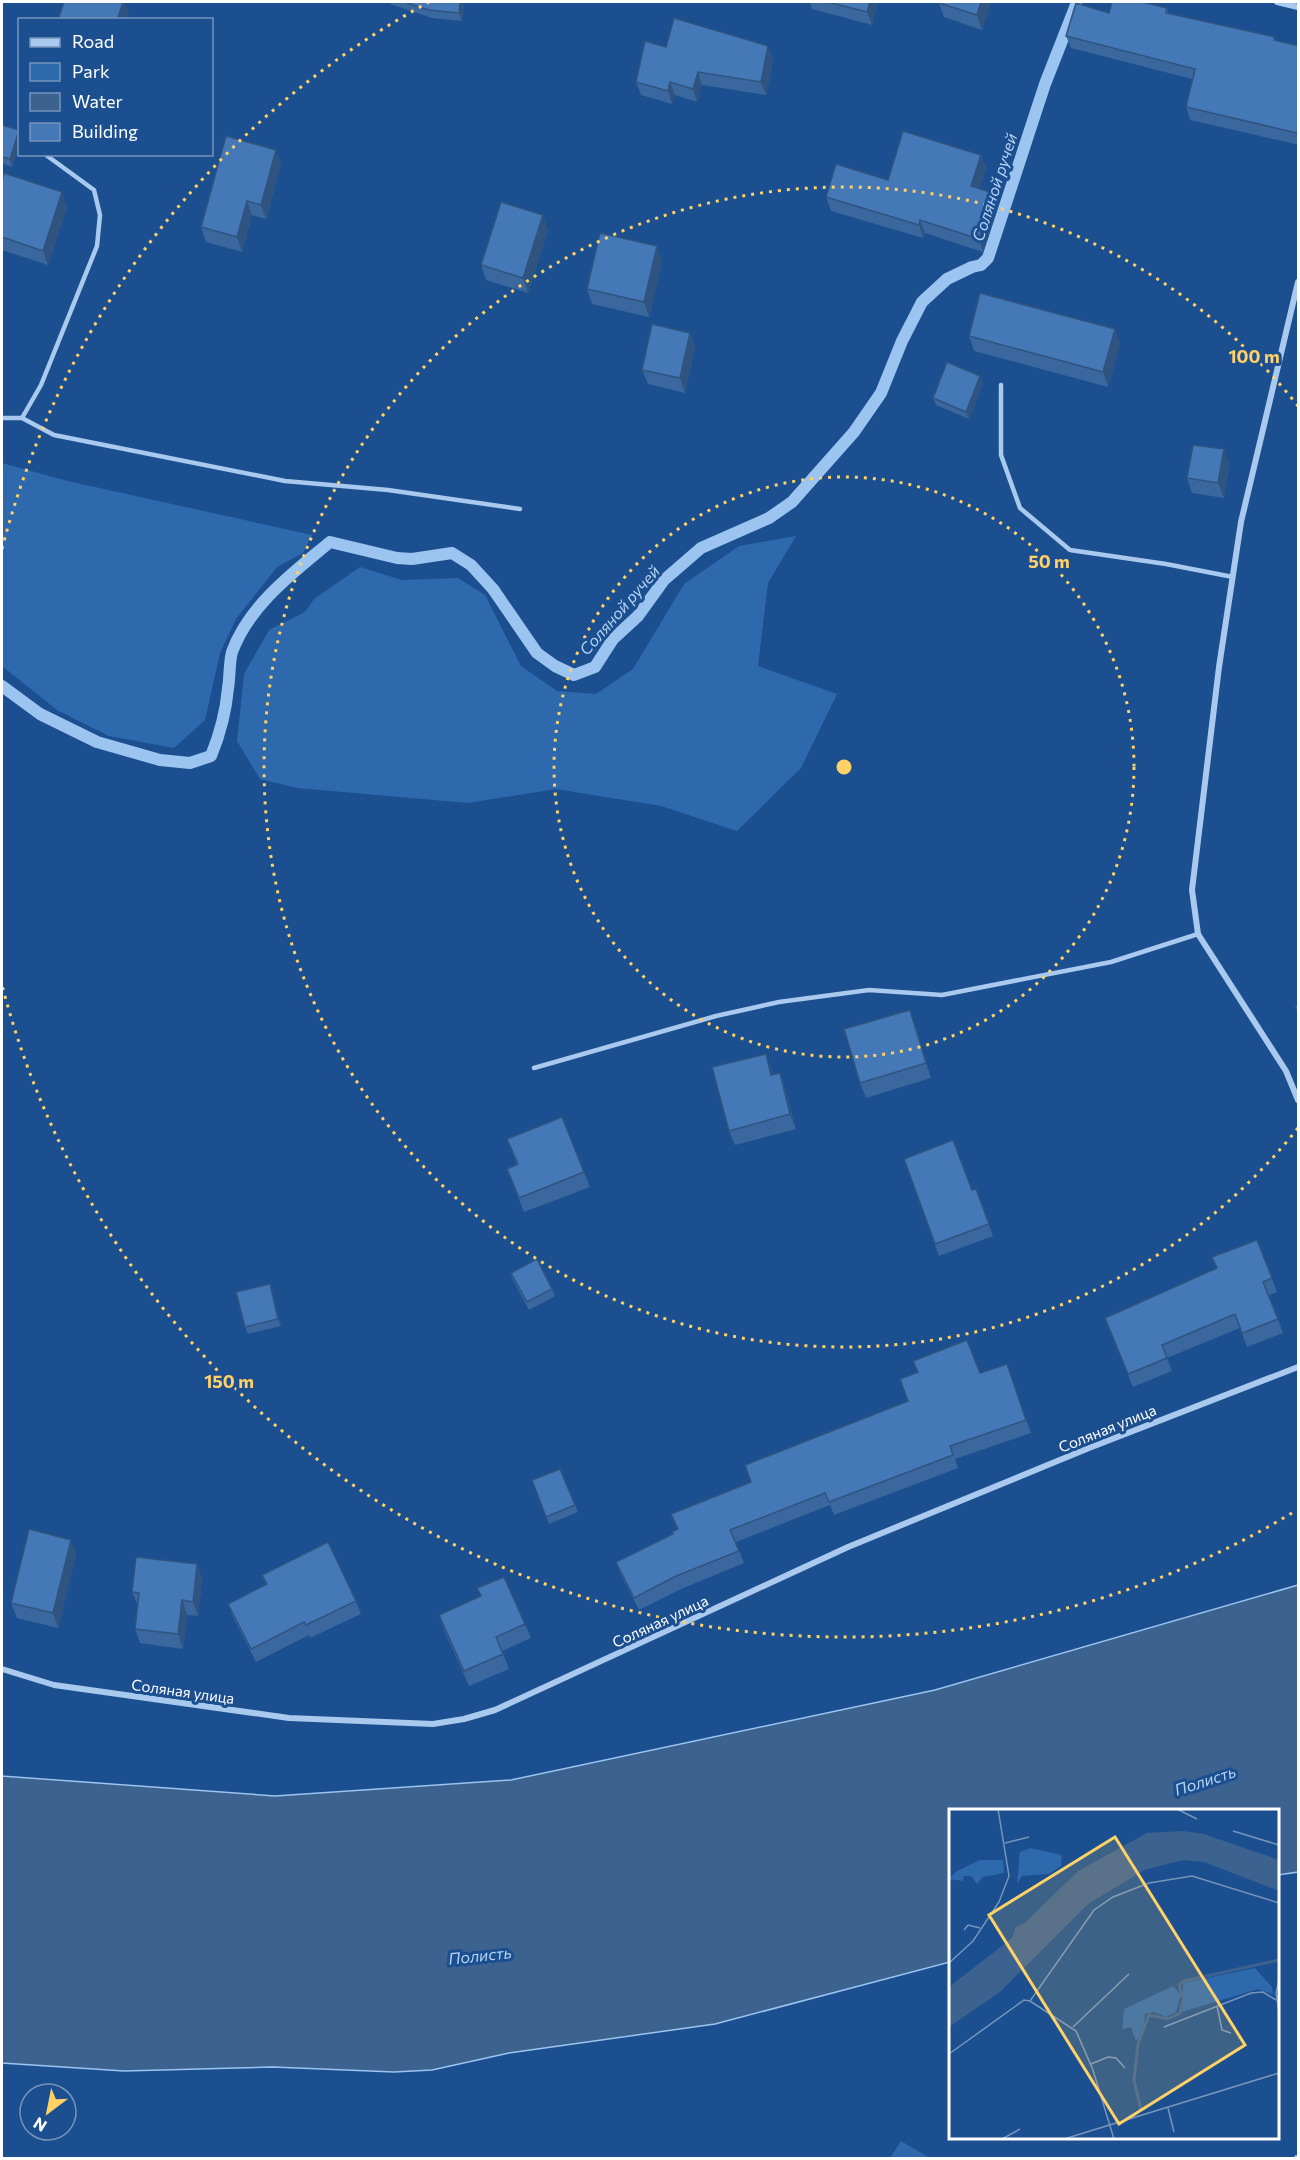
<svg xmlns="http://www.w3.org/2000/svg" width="1300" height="2160" font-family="Commissioner,sans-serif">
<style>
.green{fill:#2e69ad}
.water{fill:#3c6290;stroke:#9cc4f0;stroke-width:1.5}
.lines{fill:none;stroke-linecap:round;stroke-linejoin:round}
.stream{stroke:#9cc4f0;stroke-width:12}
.lane{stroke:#a9c9ee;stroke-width:4.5}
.street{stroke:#a9c9ee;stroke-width:6}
.wall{fill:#3a679d}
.shaded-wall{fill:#305480}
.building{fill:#4478b7;stroke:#305480;stroke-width:1.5}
.ring{fill:none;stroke:#ffd166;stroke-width:3;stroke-dasharray:3 6}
.labels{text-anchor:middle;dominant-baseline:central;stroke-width:6;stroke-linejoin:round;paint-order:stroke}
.street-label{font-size:15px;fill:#fff;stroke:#1b4f8f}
.water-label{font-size:16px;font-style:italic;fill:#b5d3f5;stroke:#1b4f8f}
.inset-river{fill:none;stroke:#3c6290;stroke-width:3}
.inset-road{fill:none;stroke:#7695bc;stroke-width:1.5}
.view{fill:#ffd166;fill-opacity:0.15;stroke:#ffd166;stroke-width:3}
.inset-edge{fill:none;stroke:#fff;stroke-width:3}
.centre{fill:#ffd166;stroke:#1b4f8f;stroke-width:3}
.ring-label{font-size:18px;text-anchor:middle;font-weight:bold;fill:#ffd166;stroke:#1b4f8f;stroke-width:6;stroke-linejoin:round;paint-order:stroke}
</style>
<rect width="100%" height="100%" fill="#1b4f8f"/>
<!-- green -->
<g class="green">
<path d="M2 463 68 481 312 535 303 553 277 567 236 619 220 653 205 720 174 748 109 736 57 710 2 666Z"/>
<path d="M796 536 768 583 758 666 837 694 801 768 737 831 661 806 556 789 468 803 297 788 260 779 237 741 244 674 269 630 305 612 314 599 360 567 402 580 458 578 485 595 521 666 557 691 596 694 633 669 684 584 739 546Z"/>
<path d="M901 2141 930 2158H931H890Z"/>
</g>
<!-- water -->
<path class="water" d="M1298 1585V1872L1278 1875V1810H950V1962L715 2024 509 2053 432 2070 394 2072 273 2067 124 2071 2 2063V1776L275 1796 511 1780 935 1690Z"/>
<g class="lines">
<!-- stream -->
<path class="stream" d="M2 686 40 714 97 742 160 760 190 763 211 756C220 734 226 711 228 688 230 677 229 663 232 652 249 605 294 572 330 542L397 558 412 559 452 553 471 565 493 589 537 653 555 666 574 675 595 667 613 639 638 616 664 580 701 548 769 518 792 502 854 432 881 393 902 341 922 302 947 279 972 267 981 265 988 258 1045 84 1076 5"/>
<!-- lane -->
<g class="lane">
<path d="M1001 385V455L1020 508 1070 550 1166 564 1233 577"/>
<path d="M2 418H22L54 435 285 481 388 490 520 509"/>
<path d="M22 418 41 385 97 246 100 215 94 190 46 155"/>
<path d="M534 1068 716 1016 779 1002 869 990 942 995 1111 962 1198 934"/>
</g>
<!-- street -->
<g class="street">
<path d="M1277 2 1298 7"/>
<path d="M1298 282 1241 522 1219 667 1192 890 1198 934 1286 1071 1298 1100"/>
<path d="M2 1669 54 1685 289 1718 433 1724 464 1719 495 1710 848 1547 1089 1448 1298 1367"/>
<path d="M1297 2158H1298"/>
</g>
</g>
<!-- wall -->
<g class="wall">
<path d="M390 2H464L462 21 432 18 390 4Z"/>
<path d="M810 2H878L872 25 812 9Z"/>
<path d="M991 2 982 30 944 17 939 3Z"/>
<path d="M1167 8 1169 14 1299 46V145L1190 120 1186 107 1192 79 1071 48 1066 36 1109 13Z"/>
<path d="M768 46 773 60 766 95 702 85 697 102 675 95 672 104 641 95 636 82 666 47Z"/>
<path d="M2 125 20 132V144L12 167 2 163Z"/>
<path d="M276 150 281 164 266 219 252 215 242 252 206 242 201 227Z"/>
<path d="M981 155 986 169 979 189 993 193 998 207 983 252 925 233 923 238 831 211 826 197Z"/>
<path d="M2 181 67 207 48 265 2 250Z"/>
<path d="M548 230 528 293 486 280 481 265Z"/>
<path d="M657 246 662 261 649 317 592 304 587 289Z"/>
<path d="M690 333 695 347 685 393 648 384 642 370Z"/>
<path d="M969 336 1120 344 1108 387 974 351Z"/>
<path d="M980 376 983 383 969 419 936 405 933 398Z"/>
<path d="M1229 464 1224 498 1192 493 1187 478Z"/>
<path d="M915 1024 931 1078 866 1098 860 1083Z"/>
<path d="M771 1068 773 1075 780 1073 785 1088 796 1129 735 1145 729 1131Z"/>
<path d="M507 1139 584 1172 590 1187 524 1212 507 1169 517 1165Z"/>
<path d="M904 1159 972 1190 976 1189 993 1236 939 1256Z"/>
<path d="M511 1273 552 1289 555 1296 529 1310 513 1280Z"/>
<path d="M1272 1278 1277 1292 1269 1295 1283 1333 1247 1347 1240 1328 1167 1358 1172 1371 1133 1387 1105 1318Z"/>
<path d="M270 1284 281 1326 248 1334 245 1327Z"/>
<path d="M1007 1364 1031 1433 955 1459 958 1468 834 1515 830 1505 736 1542 744 1563 681 1589 639 1610 621 1575 616 1562 673 1534 677 1529 671 1514 751 1482 980 1373Z"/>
<path d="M560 1469 578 1512 549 1524 532 1480Z"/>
<path d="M76 1554 58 1628 17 1618 11 1603Z"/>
<path d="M197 1564 202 1579 198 1616 187 1615 183 1649 140 1643 135 1629 138 1606 132 1592Z"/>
<path d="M262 1575 356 1601 361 1614 310 1638 309 1635 256 1662 233 1617 228 1604 266 1585Z"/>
<path d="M439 1615 525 1624 531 1638 502 1651 509 1669 469 1686 444 1630Z"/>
</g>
<!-- shaded-wall -->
<g class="shaded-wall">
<path d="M123 2H124L129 14 127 20H117Z"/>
<path d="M460 2H464L462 21 459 13Z"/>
<path d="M870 2H878L872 25 867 12Z"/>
<path d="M981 2H991L982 30 977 15Z"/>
<path d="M768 46 773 60 766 95 761 82Z"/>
<path d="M698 72 702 85 697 102 693 89Z"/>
<path d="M670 82 675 95 672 104 668 91Z"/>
<path d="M19 130 20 144 12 167 10 159Z"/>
<path d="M276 150 281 164 266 219 261 205Z"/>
<path d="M981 155 986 169 976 200 971 186Z"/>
<path d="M62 192 67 207 48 265 43 251Z"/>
<path d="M993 193 998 207 983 252 979 239Z"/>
<path d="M247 201 252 215 242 252 237 237Z"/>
<path d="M543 215 548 230 528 293 523 278Z"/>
<path d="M920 220 925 233 923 238 919 225Z"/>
<path d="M657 246 662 261 649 317 644 302Z"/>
<path d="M1115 329 1120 344 1108 387 1103 372Z"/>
<path d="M690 333 695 347 685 393 680 378Z"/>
<path d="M980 376 983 383 969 419 966 412Z"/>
<path d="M1224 449 1229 464 1224 498 1218 483Z"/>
<path d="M910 1010 915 1024 931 1078 926 1063Z"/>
<path d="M766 1054 771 1068 777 1090 771 1075Z"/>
<path d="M780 1073 785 1088 796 1129 790 1114Z"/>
<path d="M270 1284 272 1291 281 1326 278 1319Z"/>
<path d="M71 1540 76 1554 58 1628 53 1613Z"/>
<path d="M197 1564 202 1579 198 1616 193 1602Z"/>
<path d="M182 1600 187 1615 183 1649 178 1634Z"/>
</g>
<!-- building -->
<g class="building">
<path d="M64 2H123L117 20H58Z"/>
<path d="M404 2H460L459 13 429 10Z"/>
<path d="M828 2H870L867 12Z"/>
<path d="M939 2H981L977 15 939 3Z"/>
<path d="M1112 2H1142L1167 8 1166 13 1275 37 1274 40 1299 46V126L1297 133 1186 107 1195 69 1066 36 1076 3 1109 13Z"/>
<path d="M674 18 768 46 761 82 698 72 693 89 670 82 668 91 636 82 645 41 666 47Z"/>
<path d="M2 125 19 130 10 159 2 157Z"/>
<path d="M903 131 981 155 971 186 993 193 979 239 920 220 919 225 826 197 836 164 888 180Z"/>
<path d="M226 136 276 150 261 205 247 201 237 237 201 227Z"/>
<path d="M4 173 62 192 43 251 2 237V181Z"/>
<path d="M501 202 543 215 523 278 481 265Z"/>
<path d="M600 233 657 246 644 302 587 289Z"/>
<path d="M980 293 1115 329 1103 372 969 336Z"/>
<path d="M652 324 690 333 680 378 642 370Z"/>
<path d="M947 362 980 376 966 412 933 398Z"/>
<path d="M1193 445 1224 449 1218 483 1187 478Z"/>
<path d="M1299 1005V1016L1295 1006Z"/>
<path d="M910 1010 926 1063 860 1083 844 1029Z"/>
<path d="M766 1054 771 1075 780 1073 790 1114 729 1131 712 1067Z"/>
<path d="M562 1117 584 1172 519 1198 507 1169 518 1164 507 1139Z"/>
<path d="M953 1140 972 1190 976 1189 989 1224 935 1244 904 1159Z"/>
<path d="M1257 1240 1272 1278 1263 1282 1278 1319 1242 1333 1235 1314 1162 1345 1167 1358 1128 1374 1105 1318 1217 1268 1212 1257Z"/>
<path d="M537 1259 552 1289 527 1302 511 1273Z"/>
<path d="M270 1284 278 1319 245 1327 236 1292Z"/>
<path d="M967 1340 980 1373 1007 1364 1026 1420 950 1446 953 1455 829 1502 825 1493 730 1530 739 1551 676 1576 634 1598 616 1562 673 1534 672 1532 678 1529 671 1514 751 1482 745 1465 908 1401 900 1379 918 1372 913 1361Z"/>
<path d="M560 1469 575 1505 546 1517 532 1480Z"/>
<path d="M29 1529 71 1540 53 1613 11 1603Z"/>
<path d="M328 1542 356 1601 306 1625 304 1622 251 1649 228 1604 267 1584 262 1575Z"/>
<path d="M136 1557 197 1564 193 1602 182 1600 178 1634 135 1629 139 1593 132 1592Z"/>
<path d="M504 1577 525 1624 496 1637 503 1654 464 1671 439 1615 481 1596 477 1588Z"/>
</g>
<!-- distance rings -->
<g class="ring">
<circle cx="844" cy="767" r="290"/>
<path d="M1298 1128A580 580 0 1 1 1298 406"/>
<path d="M1292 1513A870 870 0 0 1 2 985M2 549A870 870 0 0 1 429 2"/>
</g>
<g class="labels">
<!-- street labels -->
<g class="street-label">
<text transform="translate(1107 1428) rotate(-22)">Соляная улица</text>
<text transform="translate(660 1621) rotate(-25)">Соляная улица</text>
<text transform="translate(183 1691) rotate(8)">Соляная улица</text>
</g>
<!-- water labels -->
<g class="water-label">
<text transform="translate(994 187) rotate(-72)">Соляной ручей</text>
<text transform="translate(619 610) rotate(-49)">Соляной ручей</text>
<text transform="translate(1205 1780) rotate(-18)">Полисть</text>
<text transform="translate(480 1955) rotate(-6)">Полисть</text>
</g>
</g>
<!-- overview -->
<g transform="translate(949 1809)">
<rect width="330" height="330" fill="#1b4f8f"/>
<path d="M81 39 113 46 112 57 100 65 73 67 68 75 71 43ZM31 51H54L55 64 34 68 28 75 22 67H15L14 72 0 70 8 62ZM306 159 323 178 324 185 309 180 233 203 234 174ZM224 177 232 186 227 203 217 208 205 203 196 205 195 221 187 232 182 218 173 220 175 200Z" fill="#2e69ad"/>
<path d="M234 22 255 25 330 51V82L255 53 234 51 195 61 139 95 51 183 0 218V178L63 129 67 118 76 114 129 62 198 24Z" fill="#3c6290"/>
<path class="inset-river" d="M192 301 185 271 189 235 200 206 219 210 231 204 234 190 230 176 235 172 330 151"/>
<path class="inset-road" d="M228 0 248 10M284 22 330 36M56 34 80 28M15 121 19 116 31 119M0 154 24 132 50 93 60 67 49 0M330 171 327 184 330 203M81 192 127 222 144 261 165 330M268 197 273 221 282 224M124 218 180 165M215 218 302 184 314 183 327 191M0 245 75 191 81 192 145 101 164 88 200 74 243 67 330 94M142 255 159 248 167 249 176 259M219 299 225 323M53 330 71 320M115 330 330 264"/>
<path class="view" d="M166 28 296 236 170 315 40 106Z"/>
<rect width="330" height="330" class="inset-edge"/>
</g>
<circle cx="844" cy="767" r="9" class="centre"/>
<g class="ring-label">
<text x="1254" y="363">100 m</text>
<text x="1049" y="568">50 m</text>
<text x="229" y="1388">150 m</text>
</g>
<!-- border -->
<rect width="1300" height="2160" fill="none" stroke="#ffffff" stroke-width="6"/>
<!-- legend -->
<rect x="18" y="18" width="195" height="138" fill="#1b4f8f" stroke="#7695bc" stroke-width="1.5"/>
<rect x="30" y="38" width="30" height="9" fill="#a9c9ee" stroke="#7695bc" stroke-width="1.5"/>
<text x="72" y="48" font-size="18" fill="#ffffff">Road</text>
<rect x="30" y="63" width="30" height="18" fill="#2e69ad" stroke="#7695bc" stroke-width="1.5"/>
<text x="72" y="78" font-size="18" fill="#ffffff">Park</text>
<rect x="30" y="93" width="30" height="18" fill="#3c6290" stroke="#7695bc" stroke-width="1.5"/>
<text x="72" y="108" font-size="18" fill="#ffffff">Water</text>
<rect x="30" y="123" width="30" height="18" fill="#4478b7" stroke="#7695bc" stroke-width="1.5"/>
<text x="72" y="138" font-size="18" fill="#ffffff">Building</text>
<!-- north arrow -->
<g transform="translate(48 2112) rotate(212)"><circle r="28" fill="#1b4f8f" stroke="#7695bc" stroke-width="1.5"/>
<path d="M0-4.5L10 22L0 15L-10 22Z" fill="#ffd166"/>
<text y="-9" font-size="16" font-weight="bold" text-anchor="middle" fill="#ffffff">N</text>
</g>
</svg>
